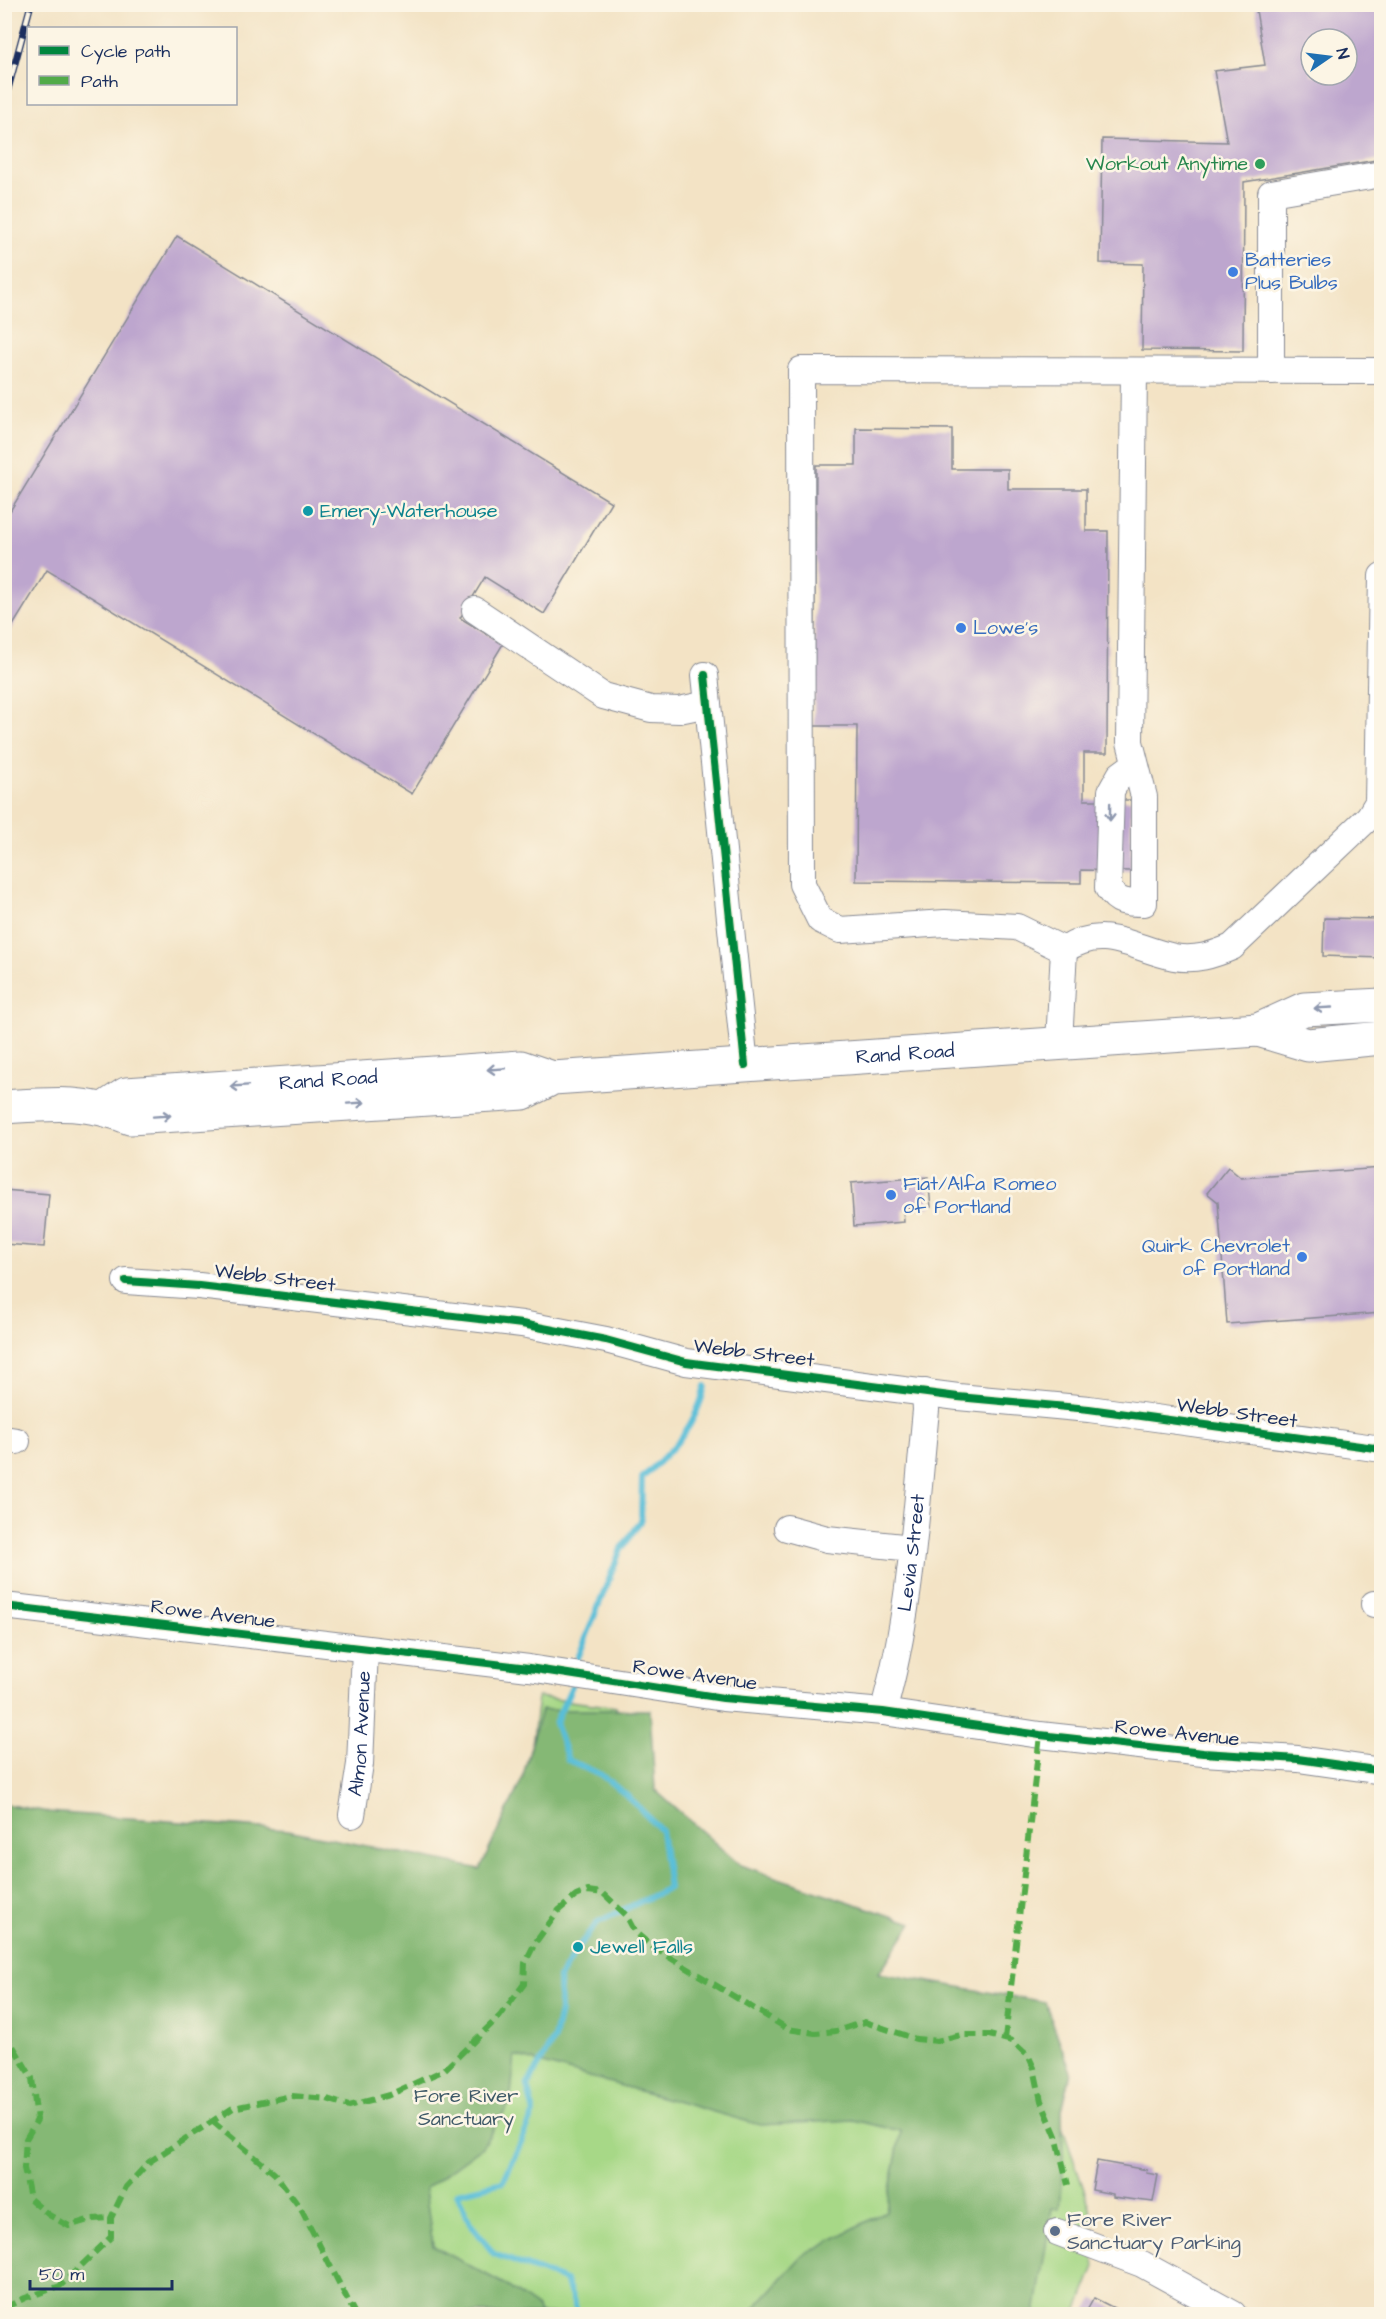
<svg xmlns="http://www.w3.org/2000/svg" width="1386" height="2319" font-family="'Architects Daughter',sans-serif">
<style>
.green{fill:#a7d887;stroke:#618472;stroke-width:1.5}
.forest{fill:#85b874;stroke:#507469;stroke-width:1.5}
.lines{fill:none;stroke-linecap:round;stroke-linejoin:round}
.stream{stroke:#59bed8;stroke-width:6}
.building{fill:#bda6ce;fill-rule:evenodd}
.minor-casing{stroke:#878992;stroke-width:28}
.major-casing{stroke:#878992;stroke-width:35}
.minor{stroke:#fff;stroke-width:26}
.major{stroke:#fff;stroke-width:33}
.rail-casing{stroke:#1b2f5e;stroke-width:7}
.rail{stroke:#fcf5e5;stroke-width:4.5;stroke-dasharray:14;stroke-linecap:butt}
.quiet{stroke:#52ab49;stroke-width:6;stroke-dasharray:12 6;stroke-linecap:butt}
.cycleway-casing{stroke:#fcf5e5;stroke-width:11}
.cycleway{stroke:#00873e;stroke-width:8}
.oneway{stroke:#8d97ae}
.leisure-dot{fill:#2e9e5b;stroke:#fcf5e5;stroke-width:2}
.shop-dot{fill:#3f7fe0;stroke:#fcf5e5;stroke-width:2}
.culture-dot{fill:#0f9aa8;stroke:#fcf5e5;stroke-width:2}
.service-dot{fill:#5c6f8a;stroke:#fcf5e5;stroke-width:2}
.labels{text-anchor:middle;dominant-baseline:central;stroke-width:5;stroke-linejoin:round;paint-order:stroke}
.leisure-label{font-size:20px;fill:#27864d;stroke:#fcf5e5;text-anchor:end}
.shop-label{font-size:20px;fill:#366cbe;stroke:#fcf5e5;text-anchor:start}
.culture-label{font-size:20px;fill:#0d838f;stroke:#fcf5e5;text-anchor:start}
.street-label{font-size:20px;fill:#1b2f5e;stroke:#fcf5e5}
.park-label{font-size:20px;fill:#3e5968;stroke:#fcf5e5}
.service-label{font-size:20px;fill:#4e5e75;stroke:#fcf5e5;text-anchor:start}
</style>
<rect width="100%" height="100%" fill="#fcf5e5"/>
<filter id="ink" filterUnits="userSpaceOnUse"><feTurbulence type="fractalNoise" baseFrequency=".0167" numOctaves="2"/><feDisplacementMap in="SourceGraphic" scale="12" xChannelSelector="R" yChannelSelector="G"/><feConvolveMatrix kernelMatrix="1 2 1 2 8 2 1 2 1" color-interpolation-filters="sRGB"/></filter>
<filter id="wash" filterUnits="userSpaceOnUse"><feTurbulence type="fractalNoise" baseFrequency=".008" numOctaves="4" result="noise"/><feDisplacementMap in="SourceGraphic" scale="24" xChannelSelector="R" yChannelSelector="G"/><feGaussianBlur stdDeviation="1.35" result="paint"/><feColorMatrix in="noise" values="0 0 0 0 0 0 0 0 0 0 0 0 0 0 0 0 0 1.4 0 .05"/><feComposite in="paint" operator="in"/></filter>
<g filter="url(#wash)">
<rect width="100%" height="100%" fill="#f3e3c5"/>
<!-- green -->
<path class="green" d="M538 1697 616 1707 606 1785 658 1791 643 1910 1025 2020 1090 2207 1094 2269 1076 2314H5L513 1905Z"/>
<!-- forest -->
<path class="forest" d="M541 1710H650L655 1790 740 1865 912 1923 879 1973 1045 2002 1071 2072 1062 2110 1063 2162 1059 2209 1052 2208 1035 2314H749L802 2256 886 2211 901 2131 853 2120 760 2125 515 2056 510 2103 482 2147 425 2189 433 2246 504 2284 538 2308 540 2314H5L4 1804 48 1812 288 1830 480 1869 522 1779Z"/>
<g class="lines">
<!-- stream -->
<g class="stream">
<path d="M576 1663 620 1551 641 1521 642 1478C672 1450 696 1428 705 1386"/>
<path d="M572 1686 555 1723 568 1760 600 1774 630 1798 661 1831 669 1888 598 1922 578 1947 559 1978 560 2011 554 2039 527 2086 534 2113 503 2182 457 2193 470 2223 494 2254 566 2281 578 2314"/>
</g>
</g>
<g id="blocks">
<!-- building -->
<g class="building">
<path d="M1255 4H1382V159L1244 182 1243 351 1142 350 1143 264 1100 263 1102 139 1227 142 1214 71 1265 65ZM1311 39H1347V75H1311Z"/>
<path d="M177 236 611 502 544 614 485 577 460 618 503 644 412 794 47 570 4 640V521Z"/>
<path d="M856 428 952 429V469H1008V489H1086V531H1108L1107 753H1084V800H1131V871L1081 870V883L856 881 857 726H814L816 465H856Z"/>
<path d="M1324 918 1382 919V958L1323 956Z"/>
<path d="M1228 1167 1241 1178 1382 1168V1313L1227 1324 1218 1202 1207 1193Z"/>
<path d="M928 1177 931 1207 903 1209 904 1222 854 1226 851 1183Z"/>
<path d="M4 1190 49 1194 44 1247 4 1244Z"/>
<path d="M1097 2161 1147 2170 1146 2173 1158 2175 1153 2202 1113 2197V2194L1092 2190Z"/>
<path d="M1094 2298 1124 2313 1123 2314H1085Z"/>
</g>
</g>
</g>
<g filter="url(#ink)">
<use href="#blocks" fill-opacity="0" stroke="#878992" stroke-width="1.5"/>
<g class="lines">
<defs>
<g id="minor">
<path d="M1134 371 1130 742 1144 797V903C1127 903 1117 903 1108 888L1111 791 1120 775 1135 764"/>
<path d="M1271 371V193L1382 174"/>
<path d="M1382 371 801 370 802 884 820 920 840 930 945 923 1017 927 1064 950C1105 923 1133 949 1174 957 1195 961 1213 955 1232 947L1369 817 1378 802 1382 576"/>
<path d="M475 610 603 696 651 709 679 710 708 704"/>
<path d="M705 675 745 1065"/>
<path d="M1059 1043 1064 950"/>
<path d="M126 1281 199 1286 522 1324 606 1340 686 1362 958 1397 1089 1409 1382 1449"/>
<path d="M4 1439 17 1441"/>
<path d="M787 1528 827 1539 912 1548"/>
<path d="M1374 1604H1382"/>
<path d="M4 1606 529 1668 723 1698 883 1712 1040 1735 1203 1753 1298 1759 1382 1771"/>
<path id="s1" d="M883 1712C911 1614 916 1511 926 1410L925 1392"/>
<path id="s2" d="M352 1815 360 1764 365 1650"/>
<path d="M1057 2232 1142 2264 1233 2314"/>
</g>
<g id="major">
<path d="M1258 1030 1308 1045 1382 1038"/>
<path id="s3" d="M4 1107C51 1104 86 1100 130 1118L523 1093 553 1078 1258 1030 1304 1009 1382 1005"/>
<path id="s4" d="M105 1108 126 1094 521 1067 553 1078"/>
</g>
</defs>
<!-- minor casing -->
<use href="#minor" class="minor-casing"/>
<!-- major casing -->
<use href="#major" class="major-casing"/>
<!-- minor -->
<use href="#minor" class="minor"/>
<!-- major -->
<use href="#major" class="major"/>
<defs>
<path id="rail" d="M4 104 31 4"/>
</defs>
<!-- rail casing -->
<use href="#rail" class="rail-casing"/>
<!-- rail -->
<use href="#rail" class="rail"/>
<!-- quiet -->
<g class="quiet">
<path d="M4 2031 32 2078 37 2120 26 2139 24 2168 30 2199 49 2215 69 2226 91 2219 111 2218"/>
<path d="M1005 2039 1040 1735"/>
<path d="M212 2121 275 2174 301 2209 355 2314"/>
<path d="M4 2308 25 2298 60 2286 111 2237V2218L126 2187 149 2162 233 2108 292 2096 327 2099 349 2106 389 2095 444 2070 500 2016 524 1984 525 1963 535 1943 559 1910 576 1896 588 1891 603 1893 626 1915 635 1932 654 1948 788 2029 815 2033 836 2031 865 2022 916 2039 937 2041 961 2035H989L1012 2041 1029 2057 1034 2068 1041 2101 1056 2136 1068 2185"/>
</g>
<defs>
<g id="cycleway">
<path d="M705 675 745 1065"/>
<path d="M126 1281 199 1286 522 1324 606 1340 686 1362 958 1397 1089 1409 1382 1449"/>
<path d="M4 1606 529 1668 723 1698 883 1712 1040 1735 1203 1753 1298 1759 1382 1771"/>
</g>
</defs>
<!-- cycleway casing -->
<use href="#cycleway" class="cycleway-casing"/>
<!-- cycleway -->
<use href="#cycleway" class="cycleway"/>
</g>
<!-- one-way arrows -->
<defs><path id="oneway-shaft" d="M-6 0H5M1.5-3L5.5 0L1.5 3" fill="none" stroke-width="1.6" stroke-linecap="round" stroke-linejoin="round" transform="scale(1.5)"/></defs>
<g class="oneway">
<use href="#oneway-shaft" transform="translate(1110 812) rotate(91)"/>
<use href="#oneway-shaft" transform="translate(1323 1008) rotate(177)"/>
<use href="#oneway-shaft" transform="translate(496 1069) rotate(176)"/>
<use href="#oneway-shaft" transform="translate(239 1086) rotate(176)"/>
<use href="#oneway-shaft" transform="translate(356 1103) rotate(-4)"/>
<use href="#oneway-shaft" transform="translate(162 1116) rotate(-4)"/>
</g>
</g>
<!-- markers -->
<circle class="leisure-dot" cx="1260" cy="164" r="6"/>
<g class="shop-dot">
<circle cx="1233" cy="272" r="6"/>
<circle cx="961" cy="628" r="6"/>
<circle cx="891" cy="1195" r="6"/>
<circle cx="1302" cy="1257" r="6"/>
</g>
<g class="culture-dot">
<circle cx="308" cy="511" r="6"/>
<circle cx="578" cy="1947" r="6"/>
</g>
<circle class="service-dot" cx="1055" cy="2231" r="6"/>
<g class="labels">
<!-- leisure labels -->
<g class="leisure-label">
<text x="1248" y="164">Workout Anytime</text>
</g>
<!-- shop labels -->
<g class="shop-label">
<text x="1245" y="260">Batteries<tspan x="1245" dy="23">Plus Bulbs</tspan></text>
<text x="973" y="628">Lowe's</text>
<text x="903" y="1184">Fiat/Alfa Romeo<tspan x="903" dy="23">of Portland</tspan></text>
<text x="1290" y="1246" text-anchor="end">Quirk Chevrolet<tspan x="1290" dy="23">of Portland</tspan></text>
</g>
<!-- culture labels -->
<g class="culture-label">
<text x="320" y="511">Emery-Waterhouse</text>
<text x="590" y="1947">Jewell Falls</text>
</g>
<!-- street labels -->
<g class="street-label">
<text stroke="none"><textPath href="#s3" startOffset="908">Rand Road</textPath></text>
<text stroke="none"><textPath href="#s4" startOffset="228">Rand Road</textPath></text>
<text transform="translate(275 1278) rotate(7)">Webb Street</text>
<text transform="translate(754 1353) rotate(7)">Webb Street</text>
<text transform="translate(1237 1413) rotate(8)">Webb Street</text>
<text stroke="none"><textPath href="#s1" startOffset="162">Levia Street</textPath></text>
<text transform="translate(213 1614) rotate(7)">Rowe Avenue</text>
<text transform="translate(695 1675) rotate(8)">Rowe Avenue</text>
<text stroke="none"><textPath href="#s2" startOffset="82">Almon Avenue</textPath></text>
<text transform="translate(1177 1733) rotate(6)">Rowe Avenue</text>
</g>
<!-- park labels -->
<g class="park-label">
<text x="466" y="2096">Fore River<tspan x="466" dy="23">Sanctuary</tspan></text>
</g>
<!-- service labels -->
<g class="service-label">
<text x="1067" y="2220">Fore River<tspan x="1067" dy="23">Sanctuary Parking</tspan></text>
</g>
</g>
<!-- margin -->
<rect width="1386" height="2319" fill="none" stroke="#fcf5e5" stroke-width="24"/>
<!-- legend -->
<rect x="27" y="27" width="210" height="78" fill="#fcf5e5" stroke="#a2a6af" stroke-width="1.5"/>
<rect x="39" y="46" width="30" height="9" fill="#00873e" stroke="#a2a6af" stroke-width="1.5"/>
<text x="81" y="57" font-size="18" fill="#1b2f5e">Cycle path</text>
<rect x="39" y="76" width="30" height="9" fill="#52ab49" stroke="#a2a6af" stroke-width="1.5"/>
<text x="81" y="87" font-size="18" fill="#1b2f5e">Path</text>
<!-- north arrow -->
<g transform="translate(1329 57) rotate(76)"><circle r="28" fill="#fcf5e5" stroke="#a2a6af" stroke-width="1.5"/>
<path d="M0-4.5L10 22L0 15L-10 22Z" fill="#1f6fb2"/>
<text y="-9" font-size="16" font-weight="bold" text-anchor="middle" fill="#1b2f5e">N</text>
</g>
<!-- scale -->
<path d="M30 2280v9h142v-9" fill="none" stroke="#1b2f5e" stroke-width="3"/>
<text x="39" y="2280" font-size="18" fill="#1b2f5e" stroke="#fcf5e5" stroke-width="4.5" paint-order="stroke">50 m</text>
</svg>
